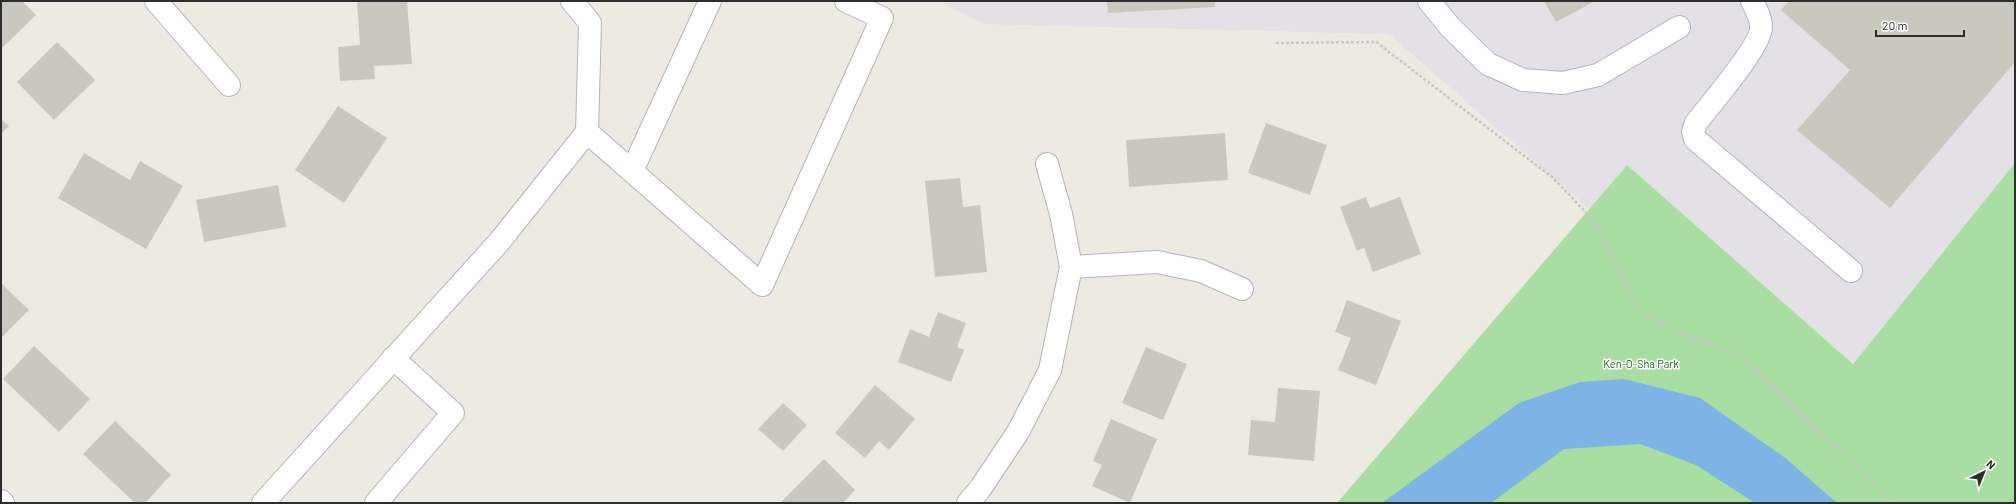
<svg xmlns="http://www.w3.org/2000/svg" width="2016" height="504" font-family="Barlow,sans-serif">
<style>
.industrial{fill:#e3e0e6}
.green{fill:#a9dea2}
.water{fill:#7db3e5}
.building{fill:#c9c8bf}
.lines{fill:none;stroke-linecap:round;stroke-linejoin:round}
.minor-casing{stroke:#b4b4bf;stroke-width:24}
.path{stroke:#c8c8c8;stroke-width:2.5;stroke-dasharray:3 2;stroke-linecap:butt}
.minor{stroke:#fff;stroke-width:22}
.labels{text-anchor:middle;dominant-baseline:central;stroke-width:3;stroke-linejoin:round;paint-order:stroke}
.park-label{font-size:11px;fill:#216522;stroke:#fff}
</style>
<rect width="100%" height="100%" fill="#edeae1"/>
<!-- industrial -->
<path class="industrial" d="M939 1H2015V163L1853 364 1627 165 1589 209 1389 34 983 24Z"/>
<!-- green -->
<path class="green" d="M2015 163V503H1337L1627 165 1853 364Z"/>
<!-- water -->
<path class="water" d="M1624 379 1700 398 1784 457 1837 503H1755L1696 465 1640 444 1564 449 1491 503H1382L1519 403 1580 382Z"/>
<!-- building -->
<g class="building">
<path d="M1 1H22L36 15 1 49Z"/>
<path d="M357 1H407L412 64 374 66 375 79 340 81 338 47 360 45Z"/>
<path d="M1107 1H1215V7L1108 13Z"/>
<path d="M1544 1H1595L1556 22Z"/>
<path d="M1789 1H2015V62L1890 208 1797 130 1850 70 1781 10Z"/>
<path d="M57 42 95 80 54 120 17 82Z"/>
<path d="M338 106 387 138 344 203 295 170Z"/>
<path d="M1 119 9 126 1 134Z"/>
<path d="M1266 123 1327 145 1310 195 1248 173Z"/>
<path d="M1225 133 1228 180 1129 187 1126 140Z"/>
<path d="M84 153 130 180 140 161 183 186 146 249 58 198Z"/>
<path d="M960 178 963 207 980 205 987 272 935 277 925 181Z"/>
<path d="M278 185 286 227 204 242 196 200Z"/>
<path d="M1366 197 1370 208 1400 197 1421 254 1373 272 1364 248 1357 251 1340 207Z"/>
<path d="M1 283 29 310 1 338Z"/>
<path d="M1347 300 1401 321 1376 385 1338 370 1351 338 1335 332Z"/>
<path d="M938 312 966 323 957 347 964 350 951 382 898 362 910 329 929 337Z"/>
<path d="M34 346 90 399 59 432 3 379Z"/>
<path d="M1146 347 1187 364 1163 420 1122 403Z"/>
<path d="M875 385 915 419 889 450 879 441 865 458 835 433Z"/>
<path d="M1278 388 1320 391 1314 461 1248 455 1251 420 1275 422Z"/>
<path d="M783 403 807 425 783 451 758 429Z"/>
<path d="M1111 419 1157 439 1130 503 1092 486 1102 465 1093 461Z"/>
<path d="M115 421 171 475 145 503H135L83 454Z"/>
<path d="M824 459 855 490 843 503H780Z"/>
</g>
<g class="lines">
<defs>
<g id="minor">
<path d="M156 1 229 85"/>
<path d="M1429 1 1450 27 1488 64 1523 80 1563 83 1598 75 1679 27"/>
<path d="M1752 1C1756 9 1761 18 1761 27 1762 45 1709 106 1696 123L1693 131 1695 139 1851 271"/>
<path d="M587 132 762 285 882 18 846 1"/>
<path d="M632 171 710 1"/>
<path d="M1071 267 1157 262 1201 271 1242 289"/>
<path d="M1 501 3 503"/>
<path d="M263 503 499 242 587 132 590 23 572 1"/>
<path d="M376 503 453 413 393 358"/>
<path d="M968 503 980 489 1018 432 1050 370 1071 267 1061 214 1047 164"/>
</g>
</defs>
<!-- minor casing -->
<use href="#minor" class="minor-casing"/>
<!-- path -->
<path class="path" d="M1276 43 1376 42 1553 178 1598 225 1613 259 1641 312 1671 329 1741 356 1856 466 1892 503"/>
<!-- minor -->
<use href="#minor" class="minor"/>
</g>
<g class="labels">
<!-- park labels -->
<g class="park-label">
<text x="1641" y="363">Ken-O-Sha Park</text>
</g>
</g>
<!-- border -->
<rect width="2016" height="504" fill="none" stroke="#2d2d2d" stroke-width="4"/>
<!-- north arrow -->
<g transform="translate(1984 472) rotate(43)" stroke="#ffffff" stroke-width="3" paint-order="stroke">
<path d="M0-3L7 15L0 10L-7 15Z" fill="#2d2d2d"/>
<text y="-6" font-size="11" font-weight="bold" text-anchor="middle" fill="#2d2d2d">N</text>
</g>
<!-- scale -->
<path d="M1876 30v6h88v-6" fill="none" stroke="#2d2d2d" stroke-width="2"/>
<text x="1882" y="30" font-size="12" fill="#2d2d2d" stroke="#ffffff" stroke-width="3" paint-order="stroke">20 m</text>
</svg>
